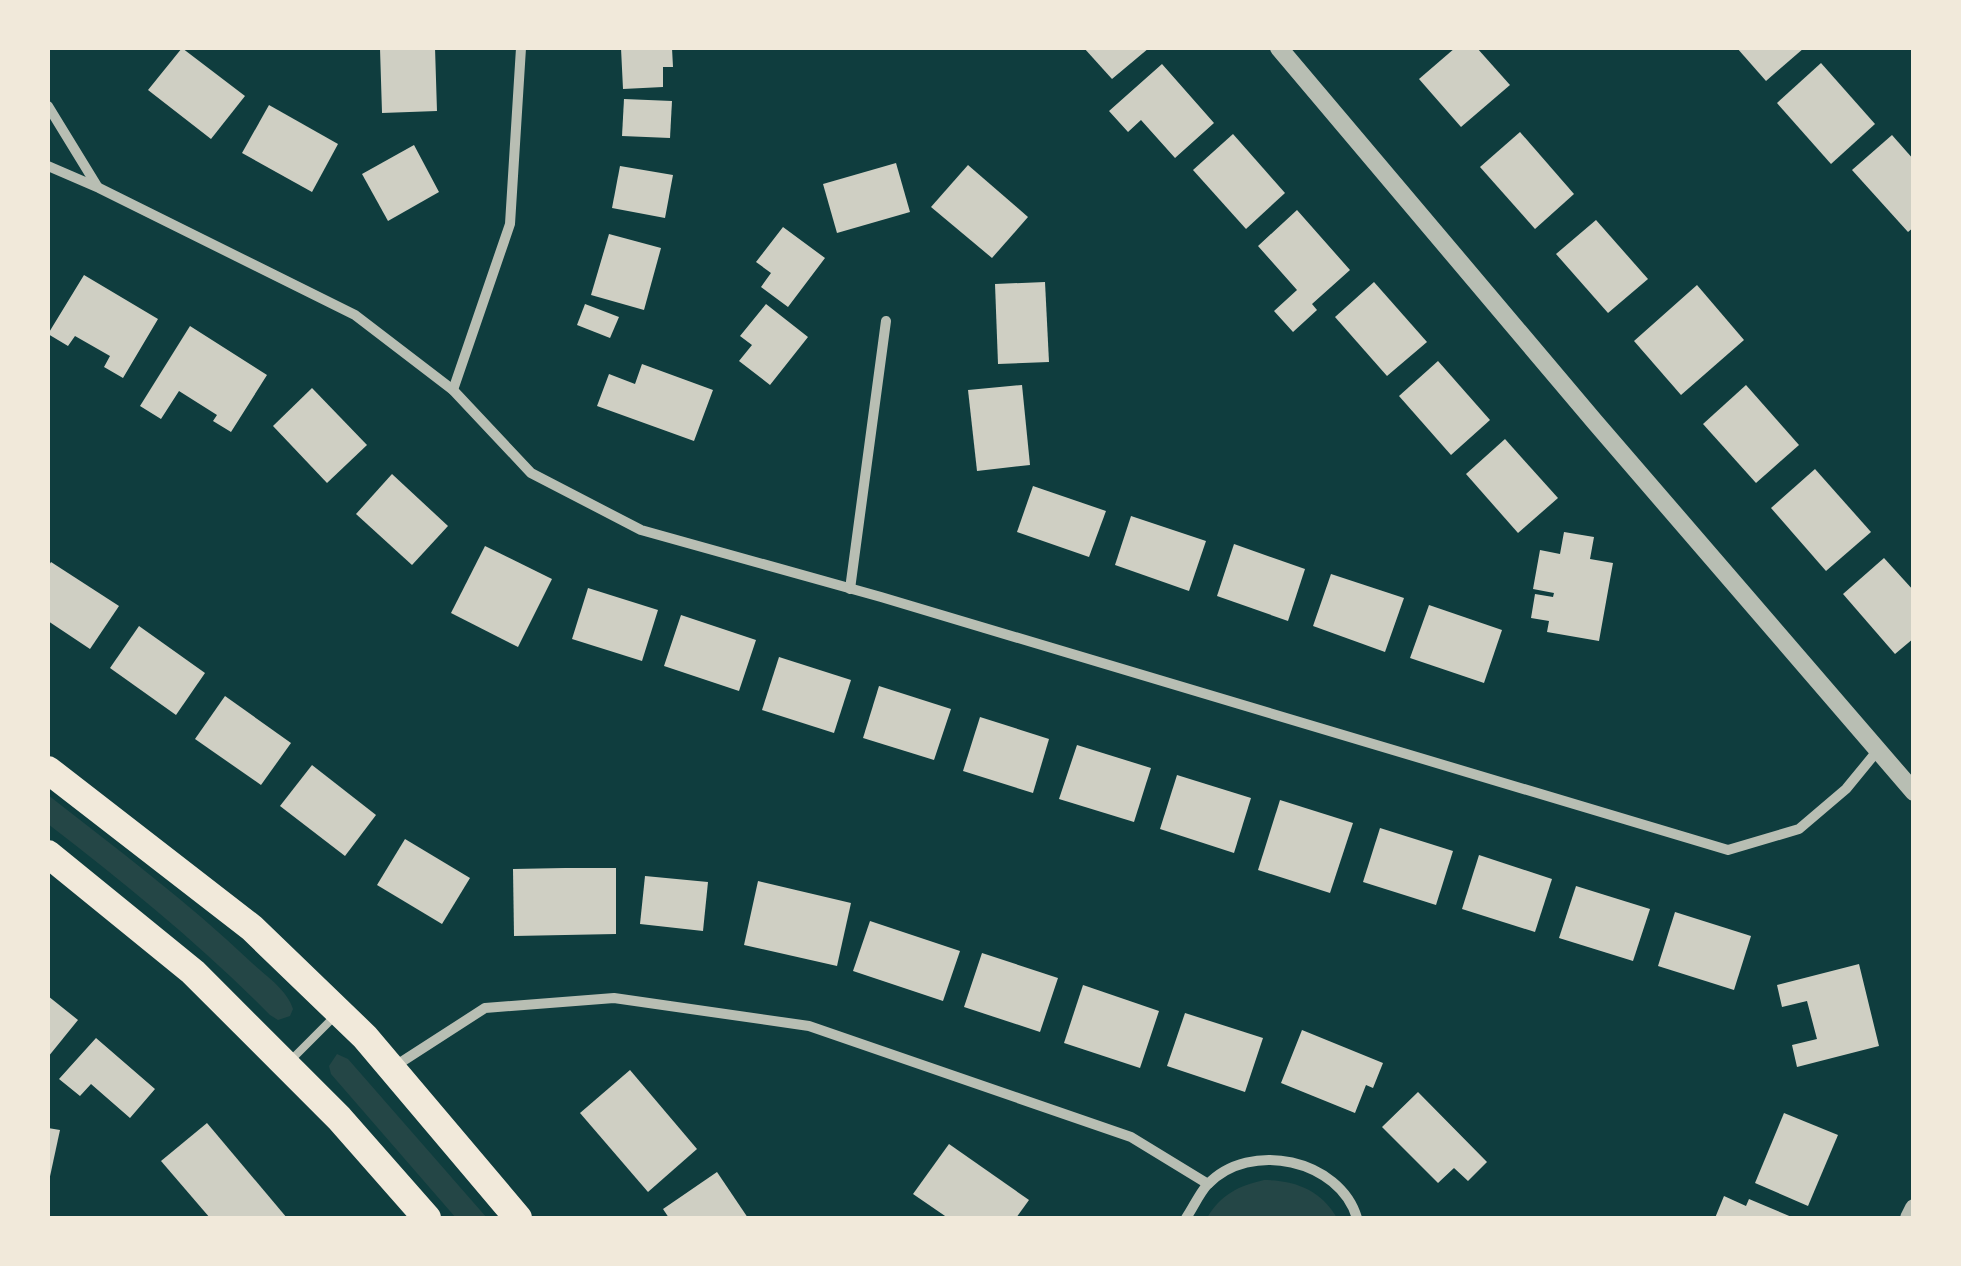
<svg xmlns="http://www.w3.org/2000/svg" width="1961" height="1266" font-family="Barlow,sans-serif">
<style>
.green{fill:#244646}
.building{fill:#cfcfc3}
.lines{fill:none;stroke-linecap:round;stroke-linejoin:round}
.service{stroke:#b8beb3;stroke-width:8}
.minor{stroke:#b8beb3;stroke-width:10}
.tertiary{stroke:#b8beb3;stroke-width:18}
.trunk{stroke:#f1e9da;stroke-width:28}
</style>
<rect width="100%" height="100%" fill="#0f3d3e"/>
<!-- green -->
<g class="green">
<path d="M48 795C117 849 188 902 252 963 267 977 287 990 293 1009L290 1016 278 1020 270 1015C201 945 126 884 48 824Z"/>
<path d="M337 1054 348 1059 487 1218H456L331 1074 329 1066Z"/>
<path d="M1264 1180C1295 1180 1321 1190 1337 1218H1207C1220 1195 1238 1186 1264 1180Z"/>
</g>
<!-- building -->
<g class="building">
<path d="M182 48 245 96 211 139 148 90Z"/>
<path d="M380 48H435L437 111 382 113Z"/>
<path d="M621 48H672L673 67H663V87L623 89Z"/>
<path d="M1084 48H1149L1112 79Z"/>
<path d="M1455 48H1477L1510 85 1461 127 1419 79Z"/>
<path d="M1737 48H1804L1766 81Z"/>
<path d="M1821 63 1875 124 1831 164 1777 103Z"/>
<path d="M1162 64 1214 123 1175 158 1141 120 1128 132 1109 111Z"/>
<path d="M624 99 672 101 670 138 622 136Z"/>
<path d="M269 105 338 144 312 192 242 153Z"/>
<path d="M1520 132 1574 194 1535 229 1480 167Z"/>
<path d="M1233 134 1285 193 1246 229 1193 170Z"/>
<path d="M1892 135 1914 160V227L1908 232 1852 170Z"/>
<path d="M414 145 439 192 388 221 362 174Z"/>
<path d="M896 163 910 212 837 233 823 184Z"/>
<path d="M968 165 1028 217 992 258 931 207Z"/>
<path d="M620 166 673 175 665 218 612 208Z"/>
<path d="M1297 210 1350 270 1312 304 1317 310 1293 332 1274 311 1297 290 1258 246Z"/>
<path d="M1596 220 1648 279 1608 313 1556 254Z"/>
<path d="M783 227 825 258 788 307 761 287 771 273 756 262Z"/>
<path d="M609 234 661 248 644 310 591 295Z"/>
<path d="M84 275 158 319 123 378 104 367 110 356 75 336 68 346 48 334Z"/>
<path d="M1045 282 1049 362 998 364 995 284Z"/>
<path d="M1374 282 1427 342 1387 376 1335 317Z"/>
<path d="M1697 285 1744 340 1681 395 1634 341Z"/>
<path d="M585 304 619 317 610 338 577 325Z"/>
<path d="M766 304 808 337 770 385 739 361 752 345 740 336Z"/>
<path d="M190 326 267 375 231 432 213 421 217 415 179 391 161 419 140 406Z"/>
<path d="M1438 361 1490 420 1451 455 1399 396Z"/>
<path d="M642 364 713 390 694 441 597 406 609 374 635 384Z"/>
<path d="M1022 385 1030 465 977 471 968 390Z"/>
<path d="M1746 385 1799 445 1756 483 1703 424Z"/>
<path d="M312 388 367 445 327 483 273 426Z"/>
<path d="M1505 439 1558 498 1518 533 1466 474Z"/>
<path d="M1815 469 1871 532 1826 571 1771 508Z"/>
<path d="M392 474 448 526 412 565 356 514Z"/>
<path d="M1033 486 1106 511 1089 557 1017 532Z"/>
<path d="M1131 516 1206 541 1189 591 1115 565Z"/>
<path d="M1564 532 1594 537 1590 559 1613 563 1599 641 1547 632 1549 621 1531 618 1535 594 1553 597 1554 593 1533 589 1540 550 1560 554Z"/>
<path d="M1234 544 1305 569 1288 621 1217 596Z"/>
<path d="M485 546 552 579 518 647 451 613Z"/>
<path d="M1884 558 1914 591V638L1895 654 1843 594Z"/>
<path d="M51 562 119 606 90 649 48 621V567Z"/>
<path d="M1331 574 1404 598 1385 652 1313 626Z"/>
<path d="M588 588 658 610 642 661 572 639Z"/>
<path d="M1429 605 1502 630 1484 683 1410 658Z"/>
<path d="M681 615 756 640 739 691 664 666Z"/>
<path d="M139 626 205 673 176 715 110 668Z"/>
<path d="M779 657 851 680 834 733 762 710Z"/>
<path d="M879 686 951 709 934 760 863 738Z"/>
<path d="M225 696 291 743 261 785 195 739Z"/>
<path d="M980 717 1049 739 1033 793 963 771Z"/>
<path d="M1077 745 1151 768 1134 822 1059 799Z"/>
<path d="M312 765 376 815 345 856 280 806Z"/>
<path d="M1177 775 1251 798 1234 853 1160 829Z"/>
<path d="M1280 800 1353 823 1330 893 1258 870Z"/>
<path d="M1380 828 1453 851 1436 905 1363 882Z"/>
<path d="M405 839 470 878 442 924 377 885Z"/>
<path d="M1479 855 1552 879 1535 932 1462 909Z"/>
<path d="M565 868H616V934L514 936 513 869Z"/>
<path d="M645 876 708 882 703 931 640 924Z"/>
<path d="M758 881 851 903 837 966 744 945Z"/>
<path d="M1576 886 1650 909 1633 961 1559 938Z"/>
<path d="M1675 912 1751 936 1734 990 1658 966Z"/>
<path d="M870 921 960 951 943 1001 853 971Z"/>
<path d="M982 953 1058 978 1040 1032 964 1007Z"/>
<path d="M1859 964 1879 1046 1797 1067 1792 1045 1817 1039 1807 1001 1782 1007 1777 985Z"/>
<path d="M1083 985 1159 1011 1140 1068 1064 1043Z"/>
<path d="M48 996 78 1020 48 1057Z"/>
<path d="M1185 1013 1263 1038 1245 1092 1167 1066Z"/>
<path d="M1302 1030 1383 1063 1373 1088 1366 1085 1355 1113 1281 1083Z"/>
<path d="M96 1038 155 1089 130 1118 91 1084 80 1096 59 1079Z"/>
<path d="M630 1070 697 1149 648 1192 580 1113Z"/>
<path d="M1418 1092 1487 1162 1468 1181 1454 1168 1438 1183 1382 1127Z"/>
<path d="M1784 1113 1838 1135 1808 1206 1755 1183Z"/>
<path d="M207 1123 287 1218H210L161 1161Z"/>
<path d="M48 1128 60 1130 49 1181H48Z"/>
<path d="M949 1144 1029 1200 1016 1218H948L913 1194Z"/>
<path d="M717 1172 748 1218H669L663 1209Z"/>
<path d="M1724 1196 1746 1206 1749 1199 1794 1218H1715Z"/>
</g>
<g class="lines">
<!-- service -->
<path class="service" d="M289 1062 336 1015"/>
<!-- minor -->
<g class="minor">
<path d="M48 106 97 186"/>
<path d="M48 166 99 188 355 315 453 390 531 473 641 530 881 597 1728 850 1799 829 1846 789 1878 750"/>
<path d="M453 390 510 224 521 48"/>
<path d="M850 589 886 321"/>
<path d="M392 1068 485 1008 614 998 809 1026 1131 1137 1208 1184"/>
<path d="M1186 1218C1193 1208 1199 1194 1207 1185 1250 1139 1340 1160 1357 1218"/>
</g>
<!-- tertiary -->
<g class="tertiary">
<path d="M1279 48 1595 422 1914 792"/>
<path d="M1909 1218 1914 1208"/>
</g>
<!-- trunk -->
<g class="trunk">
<path d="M48 770 252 928 365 1037 518 1218"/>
<path d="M48 854 193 972 339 1118 427 1218"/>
</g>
</g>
<!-- border -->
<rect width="1961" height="1266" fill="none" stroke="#f1e9da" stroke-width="100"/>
</svg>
